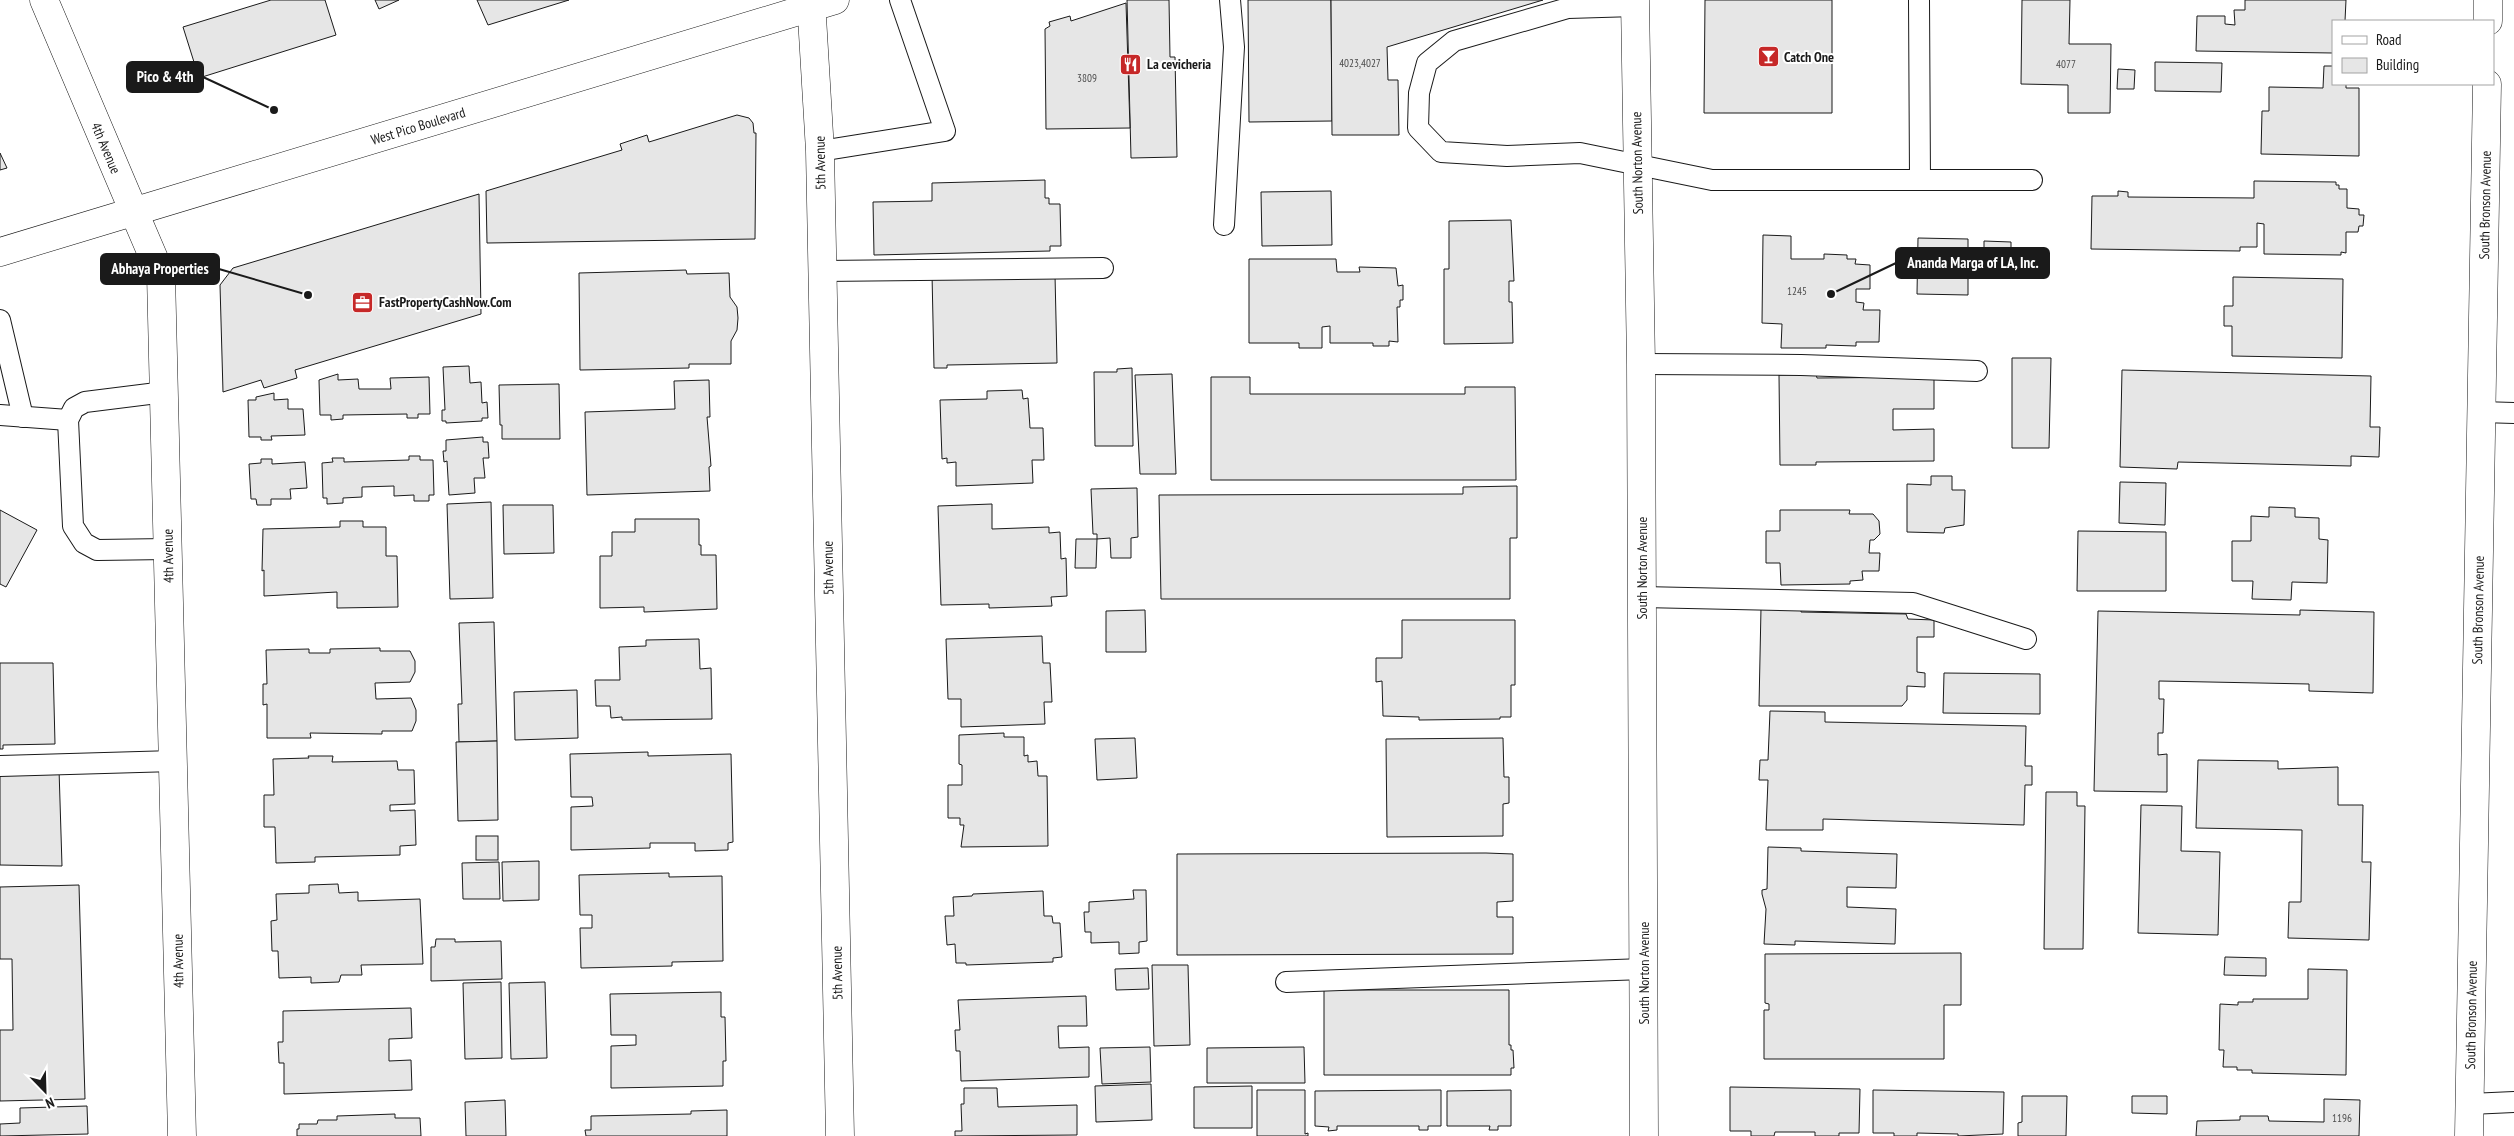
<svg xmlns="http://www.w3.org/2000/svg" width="2514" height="1136" font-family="'PT Sans Narrow',sans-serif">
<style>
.building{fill:#e6e6e6;stroke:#1a1a1a}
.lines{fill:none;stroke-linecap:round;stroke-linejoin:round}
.lane-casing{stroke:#1a1a1a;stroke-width:22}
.street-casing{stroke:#1a1a1a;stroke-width:29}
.secondary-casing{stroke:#1a1a1a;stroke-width:29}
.lane{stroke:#fff;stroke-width:20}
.street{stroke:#fff;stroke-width:28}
.secondary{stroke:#fff;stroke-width:28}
.labels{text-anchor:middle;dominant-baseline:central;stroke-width:4;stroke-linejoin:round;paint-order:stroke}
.number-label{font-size:11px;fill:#4d4d4d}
.poi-label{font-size:14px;font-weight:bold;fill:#1a1a1a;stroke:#fff;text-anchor:start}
.street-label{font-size:14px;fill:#1a1a1a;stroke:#fff}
.leader{fill:none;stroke:#1a1a1a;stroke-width:2}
.callout-dot{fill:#1a1a1a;stroke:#fff;stroke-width:2}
.callout{fill:#1a1a1a;stroke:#1a1a1a;stroke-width:2}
.callout-label{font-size:15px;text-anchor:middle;font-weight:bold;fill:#fff}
</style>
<rect width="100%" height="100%" fill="#fff"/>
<!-- building -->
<g class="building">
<path d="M271 0H325L336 35 199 78 183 27Z"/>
<path d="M375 0H399L379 9Z"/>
<path d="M477 0H569L488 25Z"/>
<path d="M1127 0H1169L1170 57H1175L1177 157 1131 158Z"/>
<path d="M1248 0H1331L1332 121 1249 122Z"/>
<path d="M1331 0H1543L1387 47 1388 80H1398L1399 135H1332Z"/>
<path d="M1705 0H1832V113H1704Z"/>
<path d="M2022 0H2070L2069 44H2111L2110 113H2068V85L2021 84Z"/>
<path d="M2245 0H2346L2345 21H2333V53L2196 51 2197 16H2225V24L2235 25 2234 10H2245Z"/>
<path d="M1126 3 1130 128 1046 129 1045 29 1050 26 1049 22 1070 16 1071 21Z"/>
<path d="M2155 62 2222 63 2221 92 2155 91Z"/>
<path d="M2324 66H2333V84H2346V88H2359V156L2261 154 2262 111H2269V87L2323 88Z"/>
<path d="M2118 69 2135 70 2134 89H2117Z"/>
<path d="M737 115 749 118 753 123 754 133H756L755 239 487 243 486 191 622 150 620 144 647 135 649 142Z"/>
<path d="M0 153 7 168 0 170Z"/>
<path d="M1045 180V198H1049V204H1060L1061 246H1050V251L874 255 873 202 932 201V183Z"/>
<path d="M2254 181 2336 182V185H2339V189H2347V208L2359 209V215H2364L2363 226H2359L2358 232H2346V253L2341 252V255L2264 254V224L2257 223V247H2240V251L2091 249 2092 196H2118V191L2128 192V197L2254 198Z"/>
<path d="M1331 191 1332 245 1262 246 1261 192Z"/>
<path d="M479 194 481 314 295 370 297 378 264 388 261 380 223 392 220 285 233 268Z"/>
<path d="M1511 220 1514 281H1509V302H1512L1513 343 1444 344V269H1449V221Z"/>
<path d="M1763 235 1791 236V259H1824V254L1847 255V259H1856L1855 264 1870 265V289H1856V302L1864 303 1863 310H1880L1879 342H1856V346L1826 345V348H1781L1782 324 1762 323Z"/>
<path d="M1918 238 1968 239V295L1917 294Z"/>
<path d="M1984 241 2011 242V263L1984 262Z"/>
<path d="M1249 259H1336L1337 272H1360L1359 267 1396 268 1398 286 1403 285V300H1400V307H1397L1398 342 1389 341V346H1373V343H1330V326L1322 327V348H1299V343H1249Z"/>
<path d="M686 270 687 274 729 273 730 297 737 307 738 318 737 330 731 341V364H689V368L580 370 579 273Z"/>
<path d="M932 274 1055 275 1057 363 947 365V368H934Z"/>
<path d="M2233 277 2343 279 2342 358 2232 356V326H2224V306H2233Z"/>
<path d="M2012 358H2051L2049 448H2012Z"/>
<path d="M469 366 470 383 481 382 482 403 487 402 488 418H482V421L446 423V421H442V410H445L443 367Z"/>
<path d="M1132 368 1133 446H1095L1094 372H1117V369Z"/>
<path d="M2122 370 2371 376 2370 427H2380L2379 457 2351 456V466L2178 462 2177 469 2120 467Z"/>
<path d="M338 374V380L358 379 359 389H391L390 378 429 377 430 414H418V418H407V414L343 415V419L331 420V415H320L319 380Z"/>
<path d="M1172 374 1176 474H1140L1135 375Z"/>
<path d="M1816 374 1817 378 1934 377V409H1893V430L1934 429V461L1816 462V465H1780L1779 375Z"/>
<path d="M1211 377H1250V394H1465V387H1515L1516 480H1211Z"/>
<path d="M709 380 710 417H707L711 466 709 467 710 491 587 495 585 412 675 409 674 381Z"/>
<path d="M559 384 560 439H502V425H500L499 385Z"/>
<path d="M1022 390 1023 399 1028 398 1030 428H1043L1044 460H1032L1033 483 956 486V462L947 463V458L942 459 940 400 987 399V391Z"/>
<path d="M274 393V400L288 399V409H303L305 435 271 436 272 440H261V437H249L248 400H256V397Z"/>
<path d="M483 437V442H488L489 458H483L485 478H474L475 493 449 495 447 461 444 462 443 451H446V440Z"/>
<path d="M409 456H420V460H433L434 495H429V501H414V495L394 496V486L362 487V497L343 498V503L327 504V498H323L322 463 333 462 332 458H344V462L409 460Z"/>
<path d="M261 459H272V464L305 462 307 488 290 489 291 499H271V505H257L256 499H251L249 464 261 463Z"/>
<path d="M1931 476H1952V490H1965L1964 525 1945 528 1944 533 1907 532V484L1931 485Z"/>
<path d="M2120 482 2166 483 2165 525 2119 523Z"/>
<path d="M1517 486V538H1510V599H1161L1159 495 1463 494V487Z"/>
<path d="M1137 488 1138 537 1131 538V558H1111L1110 538 1097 539V534H1093L1091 489Z"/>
<path d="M491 502 493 598 450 599 447 504Z"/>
<path d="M992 504V529L1049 527V533L1060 532 1061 559 1066 558 1067 596 1051 597 1052 606 989 608V604L941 605 938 506Z"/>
<path d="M503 505H553L554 553 504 554Z"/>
<path d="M2269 507 2295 508V517L2319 518V539L2328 540 2327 583 2292 582 2291 600 2252 599 2253 581H2232V541H2251V516L2269 517Z"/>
<path d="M0 510 37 530 6 587 0 584Z"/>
<path d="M1780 510H1850L1849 514H1873L1879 521 1880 534 1874 540H1870L1869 553H1880L1879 571H1862L1863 580 1850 581V584L1781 585 1780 563H1766V531H1780Z"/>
<path d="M635 519H699V545H701V555H716L717 609 644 612V607L600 608V556H612V532H635Z"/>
<path d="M340 521H363V527H386V556H397L398 607 337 608V592L264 596V570L262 571 263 529 340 527Z"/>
<path d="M2078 531 2166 532V591H2077Z"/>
<path d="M1076 539H1097L1096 568H1075Z"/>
<path d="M1761 608 1801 609V612L1906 614 1908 619 1934 620V637H1917V672L1925 673V687L1907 686V700L1902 706H1759Z"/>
<path d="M1145 610 1146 652H1106V611Z"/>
<path d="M2300 610 2374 612 2373 693 2309 691V684L2159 681V699H2164L2163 733H2158V755L2167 754V792L2094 791 2098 611 2300 615Z"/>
<path d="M1402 620H1515V685H1511V717H1500V719L1419 720V717L1383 716 1382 681 1376 682V658H1402Z"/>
<path d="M494 622 497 741 459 742 458 704H462L459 623Z"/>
<path d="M1042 636 1043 663H1050L1052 702H1044L1045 724 961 727V699H948L946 639Z"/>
<path d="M699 639 700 669 711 668 712 719 622 720V717L611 718 610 706H596L595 680H620L619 647 646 646V640Z"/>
<path d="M380 648V651H410L415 661V672L410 682 375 683 376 699 411 698 416 710V721L412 731H382V734L310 733 311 738H267V704L263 705V684H267L266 650 309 649V653H330V649Z"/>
<path d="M0 663H53L55 744 3 745V749H0Z"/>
<path d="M1944 673 2040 674V714L1943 713Z"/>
<path d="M577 690 578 738 515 740 514 692Z"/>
<path d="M1770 711 1825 712V722L2026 726 2025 766H2032V785H2025L2024 825 1823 819V830H1766L1768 780H1759L1760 760H1768Z"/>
<path d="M1004 733V737H1024V756L1028 755V762L1037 761 1038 776H1047L1048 846 961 847 964 825H960V818H948V785H962V765L959 764V735Z"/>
<path d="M1135 738 1137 778 1097 780 1095 739Z"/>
<path d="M1503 738 1504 777H1509V803L1503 804V836L1387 837 1386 739Z"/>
<path d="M497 741 498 820 458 821 456 742Z"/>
<path d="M648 752V756L731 754 733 842 728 843V850L695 851V843H650V848L571 850V807L593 806 592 797H571L570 754Z"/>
<path d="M308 756H333L332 762 397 761 398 770H414L415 804 390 805V811L415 810 416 845 400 846V855L315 857V862L276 863 275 827H264V795H274L273 759 309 758Z"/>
<path d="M2198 760 2278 761V769L2338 767V805H2363L2362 862H2371L2369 940 2288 938 2289 902H2301L2302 830 2196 828Z"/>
<path d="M59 769 62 866 0 865V773Z"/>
<path d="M2046 792H2077V806H2085L2083 949H2044Z"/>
<path d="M2141 805 2182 806 2181 851 2220 852 2218 935 2138 933Z"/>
<rect x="476" y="836" width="22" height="24"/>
<path d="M1768 847 1801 848V851L1897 854 1896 888 1847 887V907L1896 909 1895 944 1795 941V945L1764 944 1766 909 1762 894V890L1767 889Z"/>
<path d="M1486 853 1513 854V901L1497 902V917H1513V954L1177 955V854Z"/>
<path d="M539 861V900L503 901 502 862Z"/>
<path d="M499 862 500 899H463L462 863Z"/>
<path d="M669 873V877L722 876 723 961 672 962V966L581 968 580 928H592V915H580L579 875Z"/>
<path d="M338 884 339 893 358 892V901L420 899 423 964 361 965 362 975H341L339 982 311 983V977L279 978 278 951H272L271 921 277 920 276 894 309 893V885Z"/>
<path d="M79 885 85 1099 0 1101V1030H13L12 959H0V887Z"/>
<path d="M1133 890H1146L1147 941 1139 942V953L1119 954V942L1091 943V932H1085L1084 912H1089V902L1134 899Z"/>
<path d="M1043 891 1044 916H1052L1053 923H1060L1062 957 1053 958V962L966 965V963H956L955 944 947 945 945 916H954L953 897 972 896 973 894Z"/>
<path d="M436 939H455V942L501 941 502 979 431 981V947H435Z"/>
<path d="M1961 953V1005H1944V1059H1764V1010H1769V1004L1765 1003V954Z"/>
<path d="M2225 957 2266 958V976L2224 975Z"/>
<path d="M1152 965H1188L1190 1045 1154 1046Z"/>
<path d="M1148 968 1149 989 1116 990 1115 969Z"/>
<path d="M2308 969 2347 970 2346 1075 2252 1073V1070H2237V1067H2223L2224 1050H2219L2220 1004 2238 1005V1002H2253V999H2308Z"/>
<path d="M501 982 502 1058 465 1059 463 983Z"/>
<path d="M545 982 547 1058 511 1059 509 983Z"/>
<path d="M1324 990H1509V1045H1511V1050H1513L1514 1068H1511V1075H1324Z"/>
<path d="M721 992V1017H725L726 1061H723V1086L611 1088V1046L636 1045V1035H611L610 994Z"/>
<path d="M1086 996 1087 1026H1058L1059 1048 1089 1047V1077L961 1081 960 1051H956L955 1030H960L958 1000Z"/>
<path d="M411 1008 412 1038 389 1039V1061L411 1060 412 1090 284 1094V1063H279L278 1042H283V1011Z"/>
<path d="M1150 1047 1151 1082 1102 1084 1100 1048Z"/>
<path d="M1304 1047 1305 1083H1207V1048Z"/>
<path d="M1151 1084 1152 1120 1096 1122 1095 1086Z"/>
<path d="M1252 1086V1128H1194V1087Z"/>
<path d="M1730 1087 1860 1089 1859 1133H1839V1136H1815V1132H1775L1774 1136H1751V1131H1730Z"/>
<path d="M964 1088H997L998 1107 1077 1105V1135L955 1136V1131H962L961 1104H964Z"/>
<path d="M1257 1090H1305V1134L1308 1133V1136H1257Z"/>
<path d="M1441 1090V1126H1428V1130H1419V1126H1337V1130L1328 1131 1329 1127 1315 1126V1091Z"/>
<path d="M1511 1090V1126H1498V1130H1489L1490 1126H1447V1091Z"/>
<path d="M1873 1090 2004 1092 2003 1134 1958 1136V1134L1917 1133V1136H1894V1133H1873Z"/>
<path d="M2022 1096H2067L2066 1136H2018V1123L2022 1122Z"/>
<path d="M2132 1096H2167V1114L2132 1113Z"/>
<path d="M2324 1099 2360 1100 2359 1136H2196L2197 1121 2240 1120V1116H2268L2269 1121 2324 1122Z"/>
<path d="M505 1100 506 1136H466L465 1102Z"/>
<path d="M87 1106 88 1134 0 1136V1124L20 1123V1108Z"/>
<path d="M727 1110V1136H586L585 1130H591V1116L691 1114V1111Z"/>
<path d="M395 1114V1118H420L421 1136H297V1129H299V1124H317L318 1120H337V1116Z"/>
</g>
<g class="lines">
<defs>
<g id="lane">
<path d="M1919 0 1920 179"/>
<path d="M1635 6 1568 8 1454 41 1427 63 1419 93 1418 128 1441 152 1507 156 1580 153 1712 180H2032"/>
<path d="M820 151 945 131 900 0"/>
<path d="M1224 225 1234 47 1230 0"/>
<path d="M822 271 1103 268"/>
<path d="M0 320 23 417"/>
<path d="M1641 364 1801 365 1977 371"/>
<path d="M165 392 85 402 74 408 68 420 73 526 84 543 97 550 167 549"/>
<path d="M2481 412 2514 413"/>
<path d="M0 415 68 420"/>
<path d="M1642 597 1913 603 2026 639"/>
<path d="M0 766 174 761"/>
<path d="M1286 982 1644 969"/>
<path d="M2470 1104 2514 1102"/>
</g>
<g id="street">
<path d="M811 0 820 151 840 1136"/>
<path d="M2488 21V0"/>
<path d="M134 212 161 275 182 1136"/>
<path d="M2469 1136 2487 84"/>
</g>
<g id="secondary">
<path d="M44 0 134 212"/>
<path d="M1635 0 1641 364 1644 1136"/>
<path d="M0 252 835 0"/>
</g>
</defs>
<!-- lane casing -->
<use href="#lane" class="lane-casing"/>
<!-- street casing -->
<use href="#street" class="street-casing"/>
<!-- secondary casing -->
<use href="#secondary" class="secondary-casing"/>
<!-- lane -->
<use href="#lane" class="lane"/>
<!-- street -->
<use href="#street" class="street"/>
<!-- secondary -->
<use href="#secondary" class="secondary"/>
</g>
<!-- icons -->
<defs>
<symbol id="bar-square" viewBox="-11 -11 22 22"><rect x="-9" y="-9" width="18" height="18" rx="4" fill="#c62828" stroke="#fff"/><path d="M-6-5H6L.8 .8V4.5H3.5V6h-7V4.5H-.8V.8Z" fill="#fff"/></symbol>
<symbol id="restaurant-square" viewBox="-11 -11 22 22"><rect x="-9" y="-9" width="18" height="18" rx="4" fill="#c62828" stroke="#fff"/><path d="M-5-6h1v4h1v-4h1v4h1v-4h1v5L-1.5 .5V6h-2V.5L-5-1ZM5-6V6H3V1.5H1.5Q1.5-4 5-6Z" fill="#fff"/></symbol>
<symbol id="office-square" viewBox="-11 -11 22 22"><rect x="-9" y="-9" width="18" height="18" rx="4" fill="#c62828" stroke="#fff"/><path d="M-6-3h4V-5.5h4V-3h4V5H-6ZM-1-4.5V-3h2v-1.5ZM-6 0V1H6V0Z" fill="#fff"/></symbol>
</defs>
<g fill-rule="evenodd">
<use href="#bar-square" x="1756" y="44" width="25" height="25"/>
<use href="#restaurant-square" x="1118" y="52" width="25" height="25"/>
<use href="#office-square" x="350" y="290" width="25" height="25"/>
</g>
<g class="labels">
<!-- number labels -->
<g class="number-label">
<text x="1360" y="63">4023,4027</text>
<text x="2066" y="64">4077</text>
<text x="1087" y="78">3809</text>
<text x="1797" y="291">1245</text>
<text x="2342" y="1118">1196</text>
</g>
<!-- poi labels -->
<g class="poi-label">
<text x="1784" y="57">Catch One</text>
<text x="1147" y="64">La cevicheria</text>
<text x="379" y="302">FastPropertyCashNow.Com</text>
</g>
<!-- street labels -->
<g class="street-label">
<text transform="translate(418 126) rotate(-17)">West Pico Boulevard</text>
<text transform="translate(106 148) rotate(67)">4th Avenue</text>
<text transform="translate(820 163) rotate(-91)">5th Avenue</text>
<text transform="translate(1637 163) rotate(-91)">South Norton Avenue</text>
<text transform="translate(2485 205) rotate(-89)">South Bronson Avenue</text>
<text transform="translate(168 556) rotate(-91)">4th Avenue</text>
<text transform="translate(828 568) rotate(-91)">5th Avenue</text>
<text transform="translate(1642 568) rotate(-90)">South Norton Avenue</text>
<text transform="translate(2478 610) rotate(-89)">South Bronson Avenue</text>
<text transform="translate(178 961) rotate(-91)">4th Avenue</text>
<text transform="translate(837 973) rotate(-91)">5th Avenue</text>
<text transform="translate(1644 973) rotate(-90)">South Norton Avenue</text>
<text transform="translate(2471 1015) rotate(-89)">South Bronson Avenue</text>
</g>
</g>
<!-- callouts -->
<path class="leader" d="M274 110L203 77M1831 294L1896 263M308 295L219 269"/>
<g class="callout-dot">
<circle cx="274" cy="110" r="5"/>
<circle cx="1831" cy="294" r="5"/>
<circle cx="308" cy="295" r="5"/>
</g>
<g class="callout">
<rect x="127" y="62" width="76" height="30" rx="5"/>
<rect x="1896" y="248" width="153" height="30" rx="5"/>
<rect x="101" y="254" width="118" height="30" rx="5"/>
</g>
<g class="callout-label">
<text x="165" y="82">Pico &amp; 4th</text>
<text x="1973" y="268">Ananda Marga of LA, Inc.</text>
<text x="160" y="274">Abhaya Properties</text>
</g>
<!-- legend -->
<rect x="2332" y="20" width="162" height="65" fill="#ffffff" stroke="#a3a3a3"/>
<rect x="2342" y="36" width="25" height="8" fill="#ffffff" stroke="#a3a3a3"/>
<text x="2376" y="45" font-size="15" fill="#1a1a1a">Road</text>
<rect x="2342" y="58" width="25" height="15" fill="#e6e6e6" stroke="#a3a3a3"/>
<text x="2376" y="70" font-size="15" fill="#1a1a1a">Building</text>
<!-- north arrow -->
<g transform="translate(45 1091) rotate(157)" stroke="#ffffff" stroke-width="4" paint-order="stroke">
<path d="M0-4L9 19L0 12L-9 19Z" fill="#1a1a1a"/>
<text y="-8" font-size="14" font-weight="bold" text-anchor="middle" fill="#1a1a1a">N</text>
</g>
</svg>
